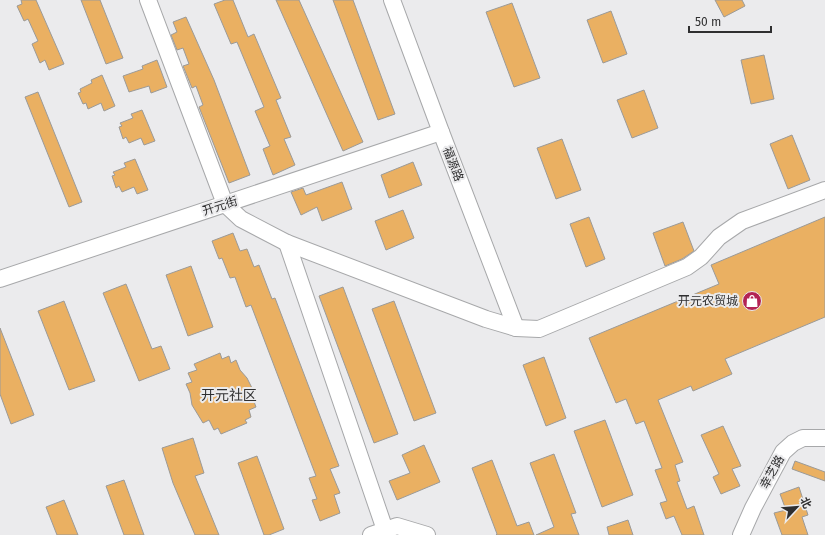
<svg xmlns="http://www.w3.org/2000/svg" width="825" height="535" font-family="'Fira Sans','Noto Sans SC',sans-serif">
<style>
.building{fill:#eab062;stroke:#9b9a98}
.lines{fill:none;stroke-linecap:round;stroke-linejoin:round}
.minor-casing{stroke:#a7a8aa;stroke-width:18}
.minor{stroke:#fff;stroke-width:16}
.labels{text-anchor:middle;dominant-baseline:central;stroke-width:4;stroke-linejoin:round;paint-order:stroke}
.street-label{font-size:12px;fill:#2f2f30;stroke:#ebebed}
.poi-label{font-size:12px;fill:#2f2f30;stroke:#ebebed;text-anchor:end}
.quarter-label{font-size:14px;fill:#2f2f30;stroke:#ebebed}
</style>
<rect width="100%" height="100%" fill="#ebebed"/>
<!-- building -->
<g class="building">
<path d="M21 0H36L64 64 49 70 45 60 40 63 32 44 38 41 28 19 24 21 17 6 22 4Z"/>
<path d="M81 0H100L123 58 106 64Z"/>
<path d="M225 0H233L248 37 254 34 281 98 276 100 291 137 284 139 295 165 273 175 263 149 270 146 255 111 264 107 237 42 231 44 214 4Z"/>
<path d="M276 0H299L363 142 343 151Z"/>
<path d="M333 0H353L395 114 378 120Z"/>
<path d="M715 0H742L745 6 724 17Z"/>
<path d="M512 3 540 78 514 87 486 12Z"/>
<path d="M611 11 627 54 603 63 587 20Z"/>
<path d="M186 17 214 80 250 175 229 183 199 107 203 105 196 86 192 88 183 66 189 64 183 48 177 50 171 35 177 32 173 22Z"/>
<path d="M764 55 774 99 751 104 741 60Z"/>
<path d="M157 60 167 87 151 93 149 86 129 92 123 76 143 69 142 66Z"/>
<path d="M102 75 115 106 104 111 101 103 88 109 86 103 83 104 78 93 81 92 80 89 92 83 91 80Z"/>
<path d="M644 90 658 128 632 138 617 100Z"/>
<path d="M38 92 82 202 69 207 25 97Z"/>
<path d="M142 110 155 141 144 145 141 138 129 143 126 137 123 139 119 127 122 126 120 123 133 118 131 114Z"/>
<path d="M792 135 810 180 788 189 770 144Z"/>
<path d="M562 139 581 190 556 199 537 148Z"/>
<path d="M135 159 148 190 137 194 134 187 122 192 119 186 116 188 112 176 115 175 113 172 126 167 124 163Z"/>
<path d="M413 162 422 185 389 198 381 175Z"/>
<path d="M342 182 352 209 322 221 317 207 301 215 291 192 303 188 306 195Z"/>
<path d="M403 210 414 238 386 250 375 221Z"/>
<path d="M589 217 605 259 586 267 570 224Z"/>
<path d="M825 217V317L725 359 732 374 693 391 691 386 658 400 683 462 675 465 680 481 677 482 687 509 694 506 704 535H682L674 516 666 519 660 503 667 501 655 470 662 468 644 421 636 424 626 399 616 403 589 338 719 284 711 265Z"/>
<path d="M683 222 694 251 682 259 665 266 653 233Z"/>
<path d="M233 233 240 251 247 249 254 267 259 265 272 299 275 298 339 466 330 469 340 493 334 495 340 513 320 521 312 500 317 499 309 478 316 476 251 305 246 307 235 277 230 278 222 258 219 259 212 241Z"/>
<path d="M191 266 213 327 188 336 166 275Z"/>
<path d="M126 284 152 349 161 346 170 369 139 381 103 293Z"/>
<path d="M343 287 398 434 374 443 319 296Z"/>
<path d="M64 301 95 381 69 390 38 311Z"/>
<path d="M394 301 436 413 414 421 372 309Z"/>
<path d="M0 328 34 415 11 424 0 394Z"/>
<path d="M220 353 222 359 229 356 231 363 236 360 240 370 247 378 252 388 253 399 256 407 249 410 251 417 245 420 247 423 221 434 218 428 214 430 209 420 203 423 192 405 190 393 186 384 192 382 188 373 197 370 194 364Z"/>
<path d="M544 357 566 418 546 426 523 365Z"/>
<path d="M605 420 633 495 602 507 574 431Z"/>
<path d="M723 426 741 466 732 469 740 486 721 494 713 477 719 474 701 435Z"/>
<path d="M193 438 204 473 195 476 219 535H195L173 483 162 448Z"/>
<path d="M424 445 440 482 397 500 389 481 410 473 402 455Z"/>
<path d="M554 454 576 513 571 514 579 535H536L554 527 530 463Z"/>
<path d="M257 456 284 529 269 535H264L238 463Z"/>
<path d="M492 460 517 526 529 522 534 535H496L497 534 472 468Z"/>
<path d="M795 461 825 472V481L792 469Z"/>
<path d="M124 480 144 535H124L106 486Z"/>
<path d="M799 487 808 515 802 517 808 535H782L774 513 786 510 780 494Z"/>
<path d="M64 500 78 535H57L46 507Z"/>
<path d="M628 520 633 535H609L607 527Z"/>
</g>
<g class="lines">
<defs>
<g id="minor">
<path d="M148 0 225 204 241 219 287 243 486 319 516 328 539 329 687 267 701 257 719 237 742 221 825 190"/>
<path d="M392 0 441 132 516 328"/>
<path d="M287 243 385 530"/>
<path d="M0 279 441 132"/>
<path d="M371 535 397 526 427 535"/>
<path d="M741 535 753 508 783 452 793 443 803 438H825"/>
</g>
</defs>
<!-- minor casing -->
<use href="#minor" class="minor-casing"/>
<!-- minor -->
<use href="#minor" class="minor"/>
</g>
<!-- icons -->
<defs>
<symbol id="shop-disc" viewBox="-11 -11 22 22"><circle r="9.5" fill="#b32354" stroke="#ebebed"/><path d="M-5-2.5h2.3a2.7 3.5 0 0 1 5.4 0H5L5.5 6h-11ZM-1.5-2.5h3a1.5 2.3 0 0 0-3 0Z" fill="#fff"/></symbol>
</defs>
<g fill-rule="evenodd">
<use href="#shop-disc" x="741" y="290" width="22" height="22"/>
</g>
<g class="labels">
<!-- street labels -->
<g class="street-label">
<text transform="translate(453 164) rotate(69)">福源路</text>
<text transform="translate(220 206) rotate(-18)">开元街</text>
<text transform="translate(772 472) rotate(-61)">幸芝路</text>
</g>
<!-- poi labels -->
<g class="poi-label">
<text x="738" y="301">开元农贸城</text>
</g>
<!-- quarter labels -->
<g class="quarter-label">
<text x="229" y="395">开元社区</text>
</g>
</g>
<!-- north arrow -->
<g transform="translate(797 507) rotate(64)" stroke="#ebebed" stroke-width="3" paint-order="stroke">
<path d="M0-3L7 15L0 10L-7 15Z" fill="#2f2f30"/>
<text y="-6" font-size="11" font-weight="bold" text-anchor="middle" fill="#2f2f30">北</text>
</g>
<!-- scale -->
<path d="M689 26v6h82v-6" fill="none" stroke="#2f2f30" stroke-width="2"/>
<text x="695" y="26" font-size="12" fill="#2f2f30" stroke="#ebebed" stroke-width="3" paint-order="stroke">50 m</text>
</svg>
